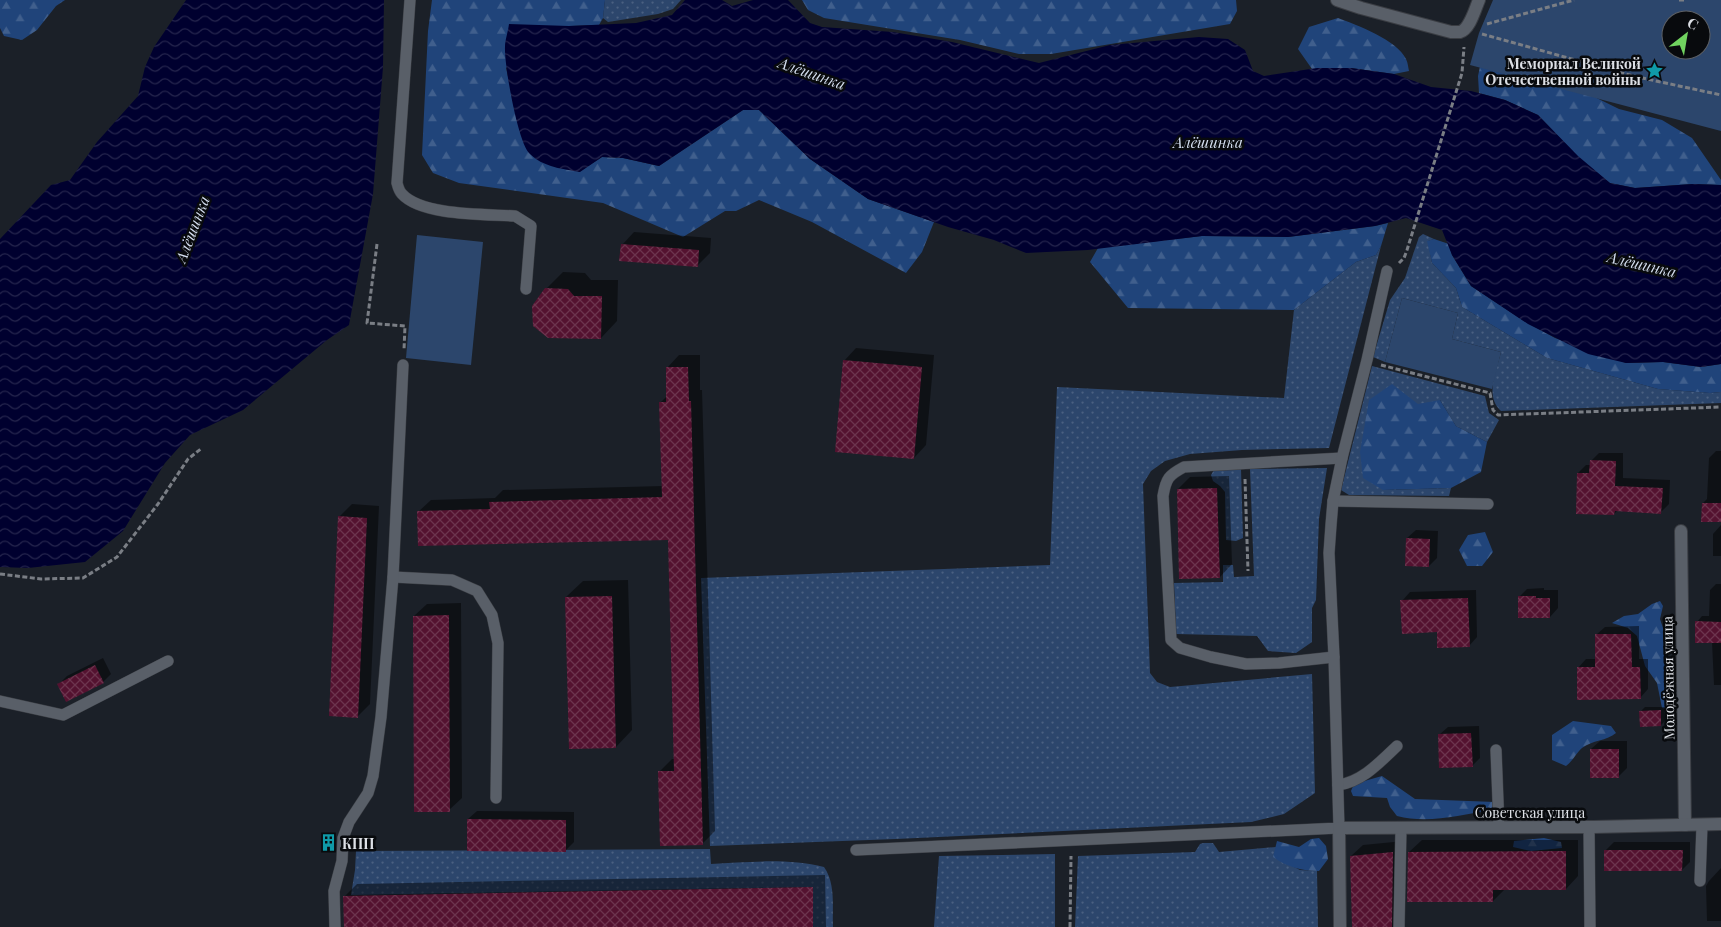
<svg xmlns="http://www.w3.org/2000/svg" width="1721" height="927" font-family="'Playfair Display',serif">
<style>
.grass{fill:url(#grass-dots)}
.forest{fill:url(#forest-firs)}
.park{fill:#2c466c;fill-rule:evenodd}
.water{fill:url(#water-waves)}
.shadow{fill:#0007}
.building{fill:url(#building-cross-hatch)}
.lines{fill:none;stroke-linecap:round;stroke-linejoin:round}
.lane-casing{stroke:#3a3d43;stroke-width:12}
.street-casing{stroke:#3a3d43;stroke-width:14}
.path{stroke:#7a7e85;stroke-width:3;stroke-dasharray:5 2.5;stroke-linecap:butt}
.lane{stroke:#595f68;stroke-width:11}
.street{stroke:#595f68;stroke-width:12}
.labels{text-anchor:middle;dominant-baseline:central;stroke-width:5;stroke-linejoin:round;paint-order:stroke}
.poi-label{font-size:14px;font-weight:bold;fill:#dde0e6;stroke:#080a0d;text-anchor:end}
.street-label{font-size:14px;fill:#dde0e6;stroke:#080a0d}
.water-label{font-size:15px;font-style:italic;fill:#d3ddee;stroke:#080a0d}
</style>
<defs>
<pattern id="grass-dots" width="8" height="8" patternUnits="userSpaceOnUse" patternTransform="scale(1.25)"><rect width="8" height="8" fill="#2c466c"/><path d="M2 2h.1M6 6h.1" fill="none" stroke="#4a6081" stroke-width="1.8" stroke-linecap="round"/></pattern>
<pattern id="forest-firs" width="22" height="20" patternUnits="userSpaceOnUse" patternTransform="scale(1.25)"><rect width="22" height="20" fill="#20447a"/><path d="M5 1l3.5 6h-7zM16 11l3.5 6h-7z" fill="#405f8d"/></pattern>
<pattern id="water-waves" width="16" height="10" patternUnits="userSpaceOnUse" patternTransform="scale(1.25)"><rect width="16" height="10" fill="#00002f"/><path d="M0 5q4-4 8 0t8 0" fill="none" stroke="#25254d"/></pattern>
<pattern id="building-cross-hatch" width="8" height="8" patternUnits="userSpaceOnUse" patternTransform="scale(1.25)"><rect width="8" height="8" fill="#541230"/><path d="M0 0l8 8M0 8l8-8" fill="none" stroke="#6c344e"/></pattern>
</defs>
<rect width="100%" height="100%" fill="#1b2028"/>
<!-- grass -->
<g class="grass">
<path d="M605 0H681L673 9 658 14 608 22 603 18Z"/>
<path d="M1423 234 1434 239 1428 241 1432 263 1456 288 1462 307 1547 358 1658 389 1710 393 1721 392V403L1501 411C1484 396 1497 370 1501 352L1452 339 1458 313 1402 298 1385 362 1373 357 1390 300 1405 278 1419 237Z"/>
<path d="M1381 246 1329 448 1242 450 1190 454 1165 461 1151 471 1143 484 1150 673 1157 682 1170 687 1312 674 1315 793 1284 814 1251 822 896 839 710 846 701 578 1050 565 1057 387 1284 398 1294 310 1356 262 1376 255Z"/>
<path d="M1372 366 1485 396 1489 413 1499 420 1487 442 1456 426 1440 400 1383 490 1451 488 1449 496 1349 495 1341 490Z"/>
<path d="M1327 468 1319 519 1316 600 1312 608V642L1296 653 1268 651 1257 636 1176 634 1174 583 1223 582V565H1233L1234 577 1254 576 1250 469Z"/>
<path d="M1241 469 1243 538 1236 541 1226 540 1225 492 1220 486 1213 481 1211 475 1214 470Z"/>
<path d="M1203 843H1213L1219 852 1276 847 1274 857 1300 870 1317 871 1318 927H1075L1078 856 1195 852 1200 844Z"/>
<path d="M710 849 711 864C746 862 789 858 824 867 836 884 832 907 833 927H813V887L351 895 355 870 356 851Z"/>
<path d="M1055 854V927H934L939 856Z"/>
</g>
<!-- forest -->
<g class="forest">
<path d="M0 0H65L56 6 37 30 22 40 4 36 0 28Z"/>
<path d="M432 0H605L603 18 599 25 569 26 506 68 518 121 579 172 602 157 623 158 659 166 743 110H759L810 159 868 199 934 222 922 252 906 273 812 222 759 200 736 211H725L683 237 603 203 459 183 433 173 422 155 428 31Z"/>
<path d="M802 0H1236L1237 11 1230 24 1051 54H1019L960 40 824 18 808 10Z"/>
<path d="M1338 18C1357 25 1397 40 1406 59 1408 63 1408 67 1409 71L1394 74 1351 68 1312 69 1298 49 1309 27Z"/>
<path d="M1485 43 1619 109 1662 120 1692 138 1721 180V185L1693 184 1635 188 1610 183 1581 160 1538 115 1505 100 1479 93 1478 76Z"/>
<path d="M1388 223 1381 246 1376 255 1356 262 1294 310 1128 308 1090 262 1098 248 1202 236 1288 237 1375 226Z"/>
<path d="M1434 239 1449 244 1452 255 1471 286 1524 321 1555 338 1626 363 1663 362 1701 367 1721 364V392L1710 393 1658 389 1547 358 1462 307 1456 288 1432 263 1427 241Z"/>
<path d="M1392 384 1418 404 1440 400 1456 426 1487 442 1481 472 1451 488 1383 490 1363 478 1360 452 1369 400Z"/>
<path d="M1485 532 1493 552 1482 566H1467L1459 550 1468 535Z"/>
<path d="M1660 601 1663 606 1660 619 1665 634 1673 710 1662 708 1657 683 1645 666 1637 636 1628 628 1612 623 1624 616 1638 614 1652 604Z"/>
<path d="M1573 721 1611 726 1616 733C1607 741 1592 740 1582 748 1576 753 1573 761 1566 766L1552 760V735Z"/>
<path d="M1382 776 1415 799 1495 802 1491 810C1460 815 1428 824 1397 816L1390 807 1387 798 1353 796 1351 791 1354 784Z"/>
<path d="M1319 838 1326 846 1328 859 1319 871C1302 871 1287 867 1273 857L1277 841 1299 847 1311 839Z"/>
<path d="M1544 838 1561 842 1562 848 1531 851 1513 847 1514 841Z"/>
</g>
<!-- park -->
<g class="park">
<path d="M1493 0H1721V131L1470 65 1479 33ZM1671 20H1701V50H1671Z"/>
<path d="M417 235 483 242 471 365 406 358Z"/>
<path d="M1402 298 1458 313 1452 339 1501 352 1492 389 1385 362Z"/>
</g>
<!-- water -->
<g class="water">
<path d="M186 0H384L383 67 373 194 349 325 327 340 243 410 190 435 165 463 123 531 85 562 28 568 0 567V239L51 185 70 180 97 142 138 96 145 67 154 47Z"/>
<path d="M685 0H722L732 6 753 0H788L810 23 822 27 893 32 952 42 1039 63 1110 45 1199 37 1228 39 1245 50 1253 71 1264 76 1317 68H1351L1394 74 1431 87 1471 91 1505 100 1538 115 1578 156 1610 183 1635 188 1693 184 1721 185V364L1701 367 1663 362 1626 363 1588 354 1528 324 1471 286 1452 255 1442 230 1406 218 1375 226 1288 237 1202 236 1088 250 1026 253 994 240 948 227 868 199 810 159 759 110H743L659 166 623 158 602 157 580 172C563 169 543 167 530 154 518 144 504 64 505 47 505 40 508 32 509 24L569 26 636 23 672 15Z"/>
</g>
<!-- shadow -->
<g class="shadow">
<path d="M634 232 711 238 710 253 697 266 622 245Z"/>
<path d="M563 272 585 273 591 280H618L617 321 601 338 546 289Z"/>
<path d="M856 348 934 355 926 445 914 458 844 361Z"/>
<path d="M679 355H700V390H702L715 831 703 843 660 771 672 759H675L670 539 418 512 431 500 495 498 503 490 663 486 660 403 667 396V368Z"/>
<path d="M1716 451H1721V521L1703 503 1707 499 1709 458Z"/>
<path d="M1599 453H1623V478L1670 480 1669 504 1661 512 1618 510 1614 514 1578 473 1586 465H1591V461Z"/>
<path d="M1229 476 1232 564 1220 577 1178 489 1190 477Z"/>
<path d="M352 504 379 506 370 704 357 717 339 517Z"/>
<path d="M1721 525V556H1713V534Z"/>
<path d="M1416 530 1438 531 1437 558 1429 566 1407 538Z"/>
<path d="M628 580 632 730 616 747 566 597 583 581Z"/>
<path d="M1716 584H1721V685H1714L1712 642 1697 622 1702 616H1709L1710 590Z"/>
<path d="M1544 588V590H1558V608L1550 617 1519 597 1527 589Z"/>
<path d="M1476 590 1477 637 1469 646 1438 631 1402 601 1410 592Z"/>
<path d="M461 603 462 798 449 810 414 616 427 604Z"/>
<path d="M1639 626V659H1648V689L1640 698 1578 668 1586 659H1597L1596 635 1605 627Z"/>
<path d="M103 658 111 674 103 682 59 684 67 676Z"/>
<path d="M1645 707H1664L1665 721 1661 725 1641 711Z"/>
<path d="M1479 726 1480 758 1472 766 1439 735 1448 727Z"/>
<path d="M1600 741H1627V768L1618 777 1591 749Z"/>
<path d="M477 811 574 812V842L566 850 468 819Z"/>
<path d="M1422 840H1578V876L1566 889H1505L1493 901 1409 852Z"/>
<path d="M1404 841 1403 915 1405 924 1402 927H1354L1351 856 1363 845Z"/>
<path d="M1614 842H1690V862L1682 870 1606 850Z"/>
<path d="M1721 868V921H1707L1706 886 1709 881Z"/>
<path d="M825 875 826 927H345V896L357 884Z"/>
</g>
<!-- building -->
<g class="building">
<path d="M621 244 699 250 698 267 619 261Z"/>
<path d="M545 288 568 289 574 296H602L601 339 548 338 533 326 532 306Z"/>
<path d="M843 360 922 367 914 459 835 452Z"/>
<path d="M666 367H688L689 401H691L703 845 660 846 658 771H674L668 540 418 546 417 511 490 509 489 502 662 497 659 402H666Z"/>
<path d="M1590 460 1616 461 1615 486 1663 488 1661 514 1615 511 1614 515 1576 514 1577 473H1589Z"/>
<path d="M1217 488 1220 578 1179 579 1177 489Z"/>
<path d="M1702 503H1721V522H1701Z"/>
<path d="M338 516 367 518 358 718 329 716Z"/>
<path d="M1406 538 1430 539 1429 567 1405 566Z"/>
<path d="M612 596 616 748 569 749 565 597Z"/>
<path d="M1518 596H1536V598H1550V618H1518Z"/>
<path d="M1468 598 1470 647 1437 648V632L1402 634 1400 600Z"/>
<path d="M449 615 450 812H414L413 616Z"/>
<path d="M1695 621 1721 622V643H1695Z"/>
<path d="M1595 634H1631L1632 667H1640L1641 699 1577 700V667H1595Z"/>
<path d="M95 665 104 683 66 702 57 684Z"/>
<path d="M1661 710V726L1640 727 1639 711Z"/>
<path d="M1471 733 1473 767 1439 768 1438 734Z"/>
<rect x="1590" y="749" width="29" height="29"/>
<path d="M467 819 566 820V852L467 851Z"/>
<path d="M1604 850H1683L1682 871H1604Z"/>
<path d="M1566 851V890H1493V902H1407L1408 852Z"/>
<path d="M1393 852 1392 927H1352L1350 856Z"/>
<path d="M813 887V927H344L343 896Z"/>
</g>
<g class="lines">
<defs>
<g id="lane">
<path d="M410 0 397 183C398 187 399 191 402 194 422 216 485 214 515 216L531 226 526 289"/>
<path d="M1333 501 1488 504"/>
<path d="M393 577 452 580 477 591 492 615 498 643 496 798"/>
<path d="M1334 657 1279 663 1246 664 1211 657 1180 648 1171 640 1163 496C1166 478 1169 475 1184 467L1342 458"/>
<path d="M0 701 63 715 168 661"/>
<path d="M1496 750 1499 827"/>
<path d="M1338 785C1362 782 1380 762 1397 746"/>
<path d="M1589 827 1590 927"/>
<path d="M856 850 1339 828 1334 657 1329 553 1331 525 1333 501 1342 458 1367 360 1387 271"/>
<path d="M1700 881 1702 825"/>
<path d="M335 927 334 891 342 861 343 838 349 822 368 793 373 776 381 717 393 577 403 365"/>
<path d="M1399 927 1401 828"/>
</g>
<g id="street">
<path d="M1337 0 1361 8 1451 32C1452 32 1459 32 1460 32 1470 29 1475 9 1479 0"/>
<path d="M1681 531 1685 825"/>
<path d="M1340 927 1339 828 1593 827 1721 824"/>
</g>
</defs>
<!-- lane casing -->
<use href="#lane" class="lane-casing"/>
<!-- street casing -->
<use href="#street" class="street-casing"/>
<!-- path -->
<g class="path">
<path d="M1679 0H1686"/>
<path d="M1487 24 1574 0"/>
<path d="M1482 34 1633 76 1721 95"/>
<path d="M377 244 367 323 405 326 404 350"/>
<path d="M1399 263 1404 258 1407 250 1462 73 1464 47"/>
<path d="M1381 365 1490 393 1493 410 1498 415 1721 407"/>
<path d="M1245 479 1248 571"/>
<path d="M0 574 41 579 83 578 117 557 158 504 188 459 202 448"/>
<path d="M1070 927 1071 856"/>
</g>
<!-- lane -->
<use href="#lane" class="lane"/>
<!-- street -->
<use href="#street" class="street"/>
</g>
<!-- icons -->
<defs>
<symbol id="sight-bare" viewBox="-9 -9 18 18"><path d="M0-6L1.8-2.2L6-1.7L2.9 1.2L3.7 5.4L0 3.3L-3.7 5.4L-2.9 1.2L-6-1.7L-1.8-2.2Z" fill="#0f9aa8" stroke="#080a0d" stroke-width="2.5" paint-order="stroke"/></symbol>
<symbol id="building-bare" viewBox="-9 -9 18 18"><path d="M-4-6H4V6H1V3H-1V6H-4ZM-2.5-4.3h1.7v1.8h-1.7ZM.8-4.3h1.7v1.8H.8ZM-2.5-1h1.7V.8h-1.7ZM.8-1h1.7V.8H.8Z" fill="#0f9aa8" stroke="#080a0d" stroke-width="2.5" paint-order="stroke"/></symbol>
</defs>
<g fill-rule="evenodd">
<use href="#sight-bare" x="1642" y="58" width="25" height="25"/>
<use href="#building-bare" x="316" y="830" width="25" height="25"/>
</g>
<g class="labels">
<!-- poi labels -->
<g class="poi-label">
<text x="1641" y="63">Мемориал Великой<tspan x="1641" dy="16">Отечественной войны</tspan></text>
<text x="342" y="843" text-anchor="start">КПП</text>
</g>
<!-- street labels -->
<g class="street-label">
<text transform="translate(1668 678) rotate(-91)">Молодёжная улица</text>
<text x="1530" y="812">Советская улица</text>
</g>
<!-- water labels -->
<g class="water-label">
<text transform="translate(812 73) rotate(19)">Алёшинка</text>
<text x="1208" y="142">Алёшинка</text>
<text transform="translate(192 229) rotate(-69)">Алёшинка</text>
<text transform="translate(1642 264) rotate(13)">Алёшинка</text>
</g>
</g>
<!-- north arrow -->
<g transform="translate(1686 35) rotate(31)"><circle r="24" fill="#080a0d" stroke="#5d6064"/>
<path d="M0-4L9 19L0 12L-9 19Z" fill="#70d35f"/>
<text y="-8" font-size="14" font-weight="bold" text-anchor="middle" fill="#dde0e6">С</text>
</g>
</svg>
